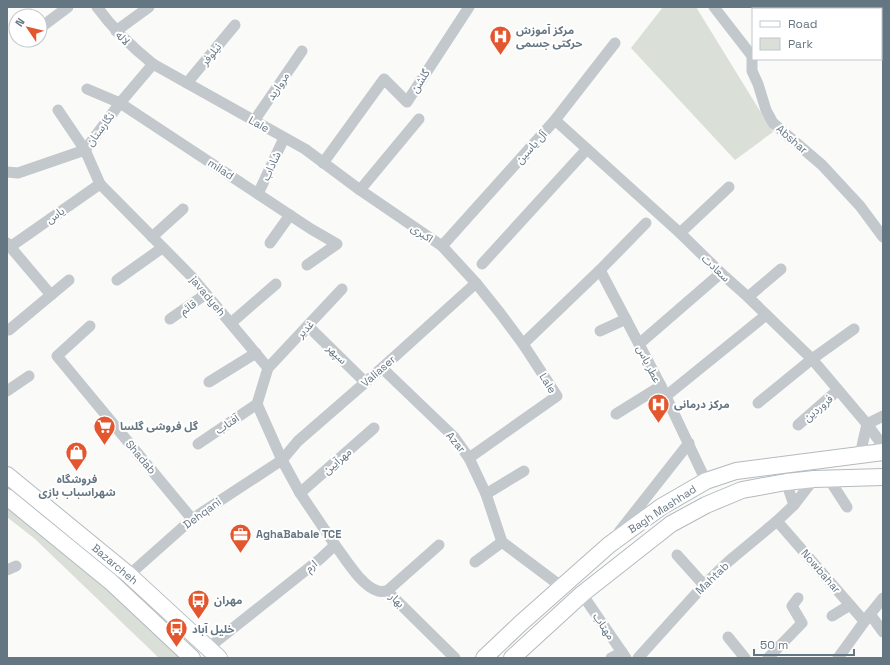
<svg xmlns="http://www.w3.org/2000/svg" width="890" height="665" font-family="'Space Grotesk','Noto Sans Arabic',sans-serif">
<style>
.green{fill:#dadfd7}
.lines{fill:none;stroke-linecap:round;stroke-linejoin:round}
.secondary-casing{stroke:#b3babf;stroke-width:18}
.minor{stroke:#c3c8cc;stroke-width:11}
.secondary{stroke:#fff;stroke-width:16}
.labels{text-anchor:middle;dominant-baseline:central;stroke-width:4;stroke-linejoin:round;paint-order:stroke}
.poi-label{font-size:11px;font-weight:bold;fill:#657683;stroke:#fff;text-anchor:start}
.street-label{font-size:11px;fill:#657683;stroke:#fff}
</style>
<rect width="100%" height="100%" fill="#fafaf8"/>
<!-- green -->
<g class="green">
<path d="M663 7H696L773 132 735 160 631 48Z"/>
<path d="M7 498 183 658H159L35 539 7 517Z"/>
</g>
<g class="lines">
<defs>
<g id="secondary">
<path d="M7 475 129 575 219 658"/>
<path d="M7 497 111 582 192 658"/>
<path d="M484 658 521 623 609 545 661 507 706 481 736 471 883 452"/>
<path d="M512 658 582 594 671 524 706 505 742 490 786 482 814 479 883 477"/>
</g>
</defs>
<!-- secondary casing -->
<use href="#secondary" class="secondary-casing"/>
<!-- minor -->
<g class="minor">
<path d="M97 7C113 29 132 47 153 64L305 149 360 190 442 246 476 283 500 313 523 344 557 396 469 458"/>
<path d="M714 7 752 56V71L758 84 766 110 773 123 822 165 860 206 883 237"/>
<path d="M40 28 68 7"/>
<path d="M116 31 149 7"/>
<path d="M187 83 235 25"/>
<path d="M87 89 120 103 311 229 337 244 307 265"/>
<path d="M58 110 85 150 100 184 191 276 268 368 257 404 282 460 300 493 335 545 320 559 208 648"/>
<path d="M555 120 680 233 721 273 748 297 812 359 867 424 883 446"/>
<path d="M254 121 302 51"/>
<path d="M323 163 384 79 407 102 469 7"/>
<path d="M7 172 18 173 85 150 120 103 153 64"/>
<path d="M360 190 419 119"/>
<path d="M258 194 284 138"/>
<path d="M680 233 729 187"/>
<path d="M152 237 183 209"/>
<path d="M7 243 51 295"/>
<path d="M270 243 290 215"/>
<path d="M442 246 555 120 615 43"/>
<path d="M10 247 100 184"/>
<path d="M482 264 587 149"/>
<path d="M600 270 661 386 706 481"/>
<path d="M117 280 162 248"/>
<path d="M748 297 781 269"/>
<path d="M170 319 206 294"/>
<path d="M231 323 276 284"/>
<path d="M90 326 57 356 192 519"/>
<path d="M308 326 365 382"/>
<path d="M9 330 69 280"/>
<path d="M600 331 626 319"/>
<path d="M523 344 600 270 646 223"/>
<path d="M639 344 721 273"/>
<path d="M268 368 342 289"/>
<path d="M382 368 454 437 469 458 486 494 524 471"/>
<path d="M209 382 256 353"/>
<path d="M7 391 29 376"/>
<path d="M666 396 766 315"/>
<path d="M758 403 812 359 854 329"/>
<path d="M616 414 661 386"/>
<path d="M867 424 883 416"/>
<path d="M798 425 838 390"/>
<path d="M198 444 257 404"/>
<path d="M860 455 867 424"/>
<path d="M829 479 847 507"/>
<path d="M786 482 794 505"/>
<path d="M300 493 374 428"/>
<path d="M486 494 502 542"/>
<path d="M777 521 864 621"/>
<path d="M619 532 689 443"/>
<path d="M335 545C345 558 361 586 378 591 381 592 384 591 387 591"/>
<path d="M439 545 387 591 455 658"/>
<path d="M677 555 704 585"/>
<path d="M475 562 502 542 562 587"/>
<path d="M7 570 16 566"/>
<path d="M129 575 192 519 282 460 298 441 382 368 476 283"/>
<path d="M582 594 626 658"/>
<path d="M870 614 883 632"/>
<path d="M832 616 850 605"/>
<path d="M728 637 745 658"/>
<path d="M611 658 622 652"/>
<path d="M638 658 704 585 729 561 777 521 794 505 814 479"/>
<path d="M768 658 802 623 792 606 798 598"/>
<path d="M838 658 867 618 883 598"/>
</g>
<!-- secondary -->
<use href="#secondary" class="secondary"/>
</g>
<!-- icons -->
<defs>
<symbol id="hospital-pin" viewBox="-11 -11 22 30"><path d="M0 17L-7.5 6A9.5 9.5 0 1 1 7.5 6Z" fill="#e4572e" stroke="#fff"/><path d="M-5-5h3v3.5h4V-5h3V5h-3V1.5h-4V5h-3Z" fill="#fff"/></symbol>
<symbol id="supermarket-pin" viewBox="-11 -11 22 30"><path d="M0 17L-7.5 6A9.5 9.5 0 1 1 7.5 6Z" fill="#e4572e" stroke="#fff"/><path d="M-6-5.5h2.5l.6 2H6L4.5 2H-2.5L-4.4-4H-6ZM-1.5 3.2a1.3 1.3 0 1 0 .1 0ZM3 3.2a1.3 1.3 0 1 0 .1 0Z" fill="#fff"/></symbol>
<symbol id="shop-pin" viewBox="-11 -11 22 30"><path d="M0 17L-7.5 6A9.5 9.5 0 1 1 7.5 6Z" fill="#e4572e" stroke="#fff"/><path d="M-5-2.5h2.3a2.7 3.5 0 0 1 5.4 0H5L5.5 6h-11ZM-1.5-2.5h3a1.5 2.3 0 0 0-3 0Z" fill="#fff"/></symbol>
<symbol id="office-pin" viewBox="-11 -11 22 30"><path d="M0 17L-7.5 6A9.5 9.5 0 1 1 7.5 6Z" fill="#e4572e" stroke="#fff"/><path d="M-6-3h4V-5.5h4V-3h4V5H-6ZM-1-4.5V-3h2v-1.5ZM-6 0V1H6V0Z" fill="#fff"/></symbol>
<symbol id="bus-pin" viewBox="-11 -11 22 30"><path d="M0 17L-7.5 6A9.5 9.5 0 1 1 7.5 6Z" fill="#e4572e" stroke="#fff"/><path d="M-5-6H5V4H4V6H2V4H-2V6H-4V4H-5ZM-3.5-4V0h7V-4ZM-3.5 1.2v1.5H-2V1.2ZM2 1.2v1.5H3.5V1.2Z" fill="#fff"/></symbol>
</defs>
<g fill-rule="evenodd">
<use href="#hospital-pin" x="488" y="24" width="25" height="34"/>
<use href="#hospital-pin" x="646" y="392" width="25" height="34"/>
<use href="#supermarket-pin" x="92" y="414" width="25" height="34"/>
<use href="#shop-pin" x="64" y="440" width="25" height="34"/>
<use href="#office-pin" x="228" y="522" width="25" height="34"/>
<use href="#bus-pin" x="186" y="588" width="25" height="34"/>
<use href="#bus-pin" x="164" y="616" width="25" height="34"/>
</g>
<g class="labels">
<!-- poi labels -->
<g class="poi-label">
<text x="516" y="30">مرکز آموزش<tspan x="516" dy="13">حرکتی جسمی</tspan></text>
<text x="674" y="404">مرکز درمانی</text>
<text x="120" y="426">گل فروشی گلسا</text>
<text x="77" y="479" text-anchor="middle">فروشگاه<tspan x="77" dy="13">شهراسباب بازی</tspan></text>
<text x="256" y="534">AghaBabaie TCE</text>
<text x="214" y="600">مهران</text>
<text x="192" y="629">خلیل آباد</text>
</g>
<!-- street labels -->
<g class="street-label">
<text transform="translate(123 38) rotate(47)">لاله</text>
<text transform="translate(211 54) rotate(-51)">نیلوفر</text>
<text transform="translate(420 81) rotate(-58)">گلشن</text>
<text transform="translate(278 86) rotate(-56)">مروارید</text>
<text transform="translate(259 124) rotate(29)">Lale</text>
<text transform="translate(100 129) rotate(-53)">نگارستان</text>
<text transform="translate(792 139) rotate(41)">Abshar</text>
<text transform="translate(531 147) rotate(-48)">آل یاسین</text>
<text transform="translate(271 166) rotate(-65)">شاداب</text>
<text transform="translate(221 169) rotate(33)">milad</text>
<text transform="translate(55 215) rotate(-35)">یاس</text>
<text transform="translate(422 233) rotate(34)">اکبری</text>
<text transform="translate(716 268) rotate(44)">سعادت</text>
<text transform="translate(208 296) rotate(50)">javadyeh</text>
<text transform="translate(188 307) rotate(-35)">قائم</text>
<text transform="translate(305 329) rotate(-47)">غدیر</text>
<text transform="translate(337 354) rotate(44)">سپهر</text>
<text transform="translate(649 364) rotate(63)">عطر یاس</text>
<text transform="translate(378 371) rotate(-41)">Valiaser</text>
<text transform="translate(548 383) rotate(58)">Lale</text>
<text transform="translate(818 408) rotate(-41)">فروردین</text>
<text transform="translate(227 424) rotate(-34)">آفتاب</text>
<text transform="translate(456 442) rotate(50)">Azar</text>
<text transform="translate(141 457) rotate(50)">Shadab</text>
<text transform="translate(337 461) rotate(-41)">مهرآیین</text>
<text transform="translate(662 509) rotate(-33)">Bagh Mashhad</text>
<text transform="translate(202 513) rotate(-36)">Dehqani</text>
<text transform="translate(115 564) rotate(40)">Bazarcheh</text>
<text transform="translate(311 566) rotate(-39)">ارم</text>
<text transform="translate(821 571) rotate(49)">Nowbahar</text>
<text transform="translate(712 578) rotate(-44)">Mahtab</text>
<text transform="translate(397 600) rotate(45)">بهار</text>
<text transform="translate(604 626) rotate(56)">مهتاب</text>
</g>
</g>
<!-- border -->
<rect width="890" height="665" fill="none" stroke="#657683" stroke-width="16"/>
<!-- legend -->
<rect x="752" y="8" width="130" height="52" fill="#ffffff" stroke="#c1c8cd"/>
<rect x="760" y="21" width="20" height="6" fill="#ffffff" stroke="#c1c8cd"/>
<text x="788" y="28" font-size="12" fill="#657683">Road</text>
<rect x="760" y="38" width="20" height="12" fill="#dadfd7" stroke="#c1c8cd"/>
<text x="788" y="48" font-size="12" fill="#657683">Park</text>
<!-- north arrow -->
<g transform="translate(28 28) rotate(305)"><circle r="19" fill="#ffffff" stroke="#c1c8cd"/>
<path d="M0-3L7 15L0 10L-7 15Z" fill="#e4572e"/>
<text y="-6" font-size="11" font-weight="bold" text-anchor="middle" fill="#657683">N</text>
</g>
<!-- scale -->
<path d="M754 649v6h100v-6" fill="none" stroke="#657683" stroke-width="2"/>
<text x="760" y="649" font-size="12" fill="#657683" stroke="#ffffff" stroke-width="3" paint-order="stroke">50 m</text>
</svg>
